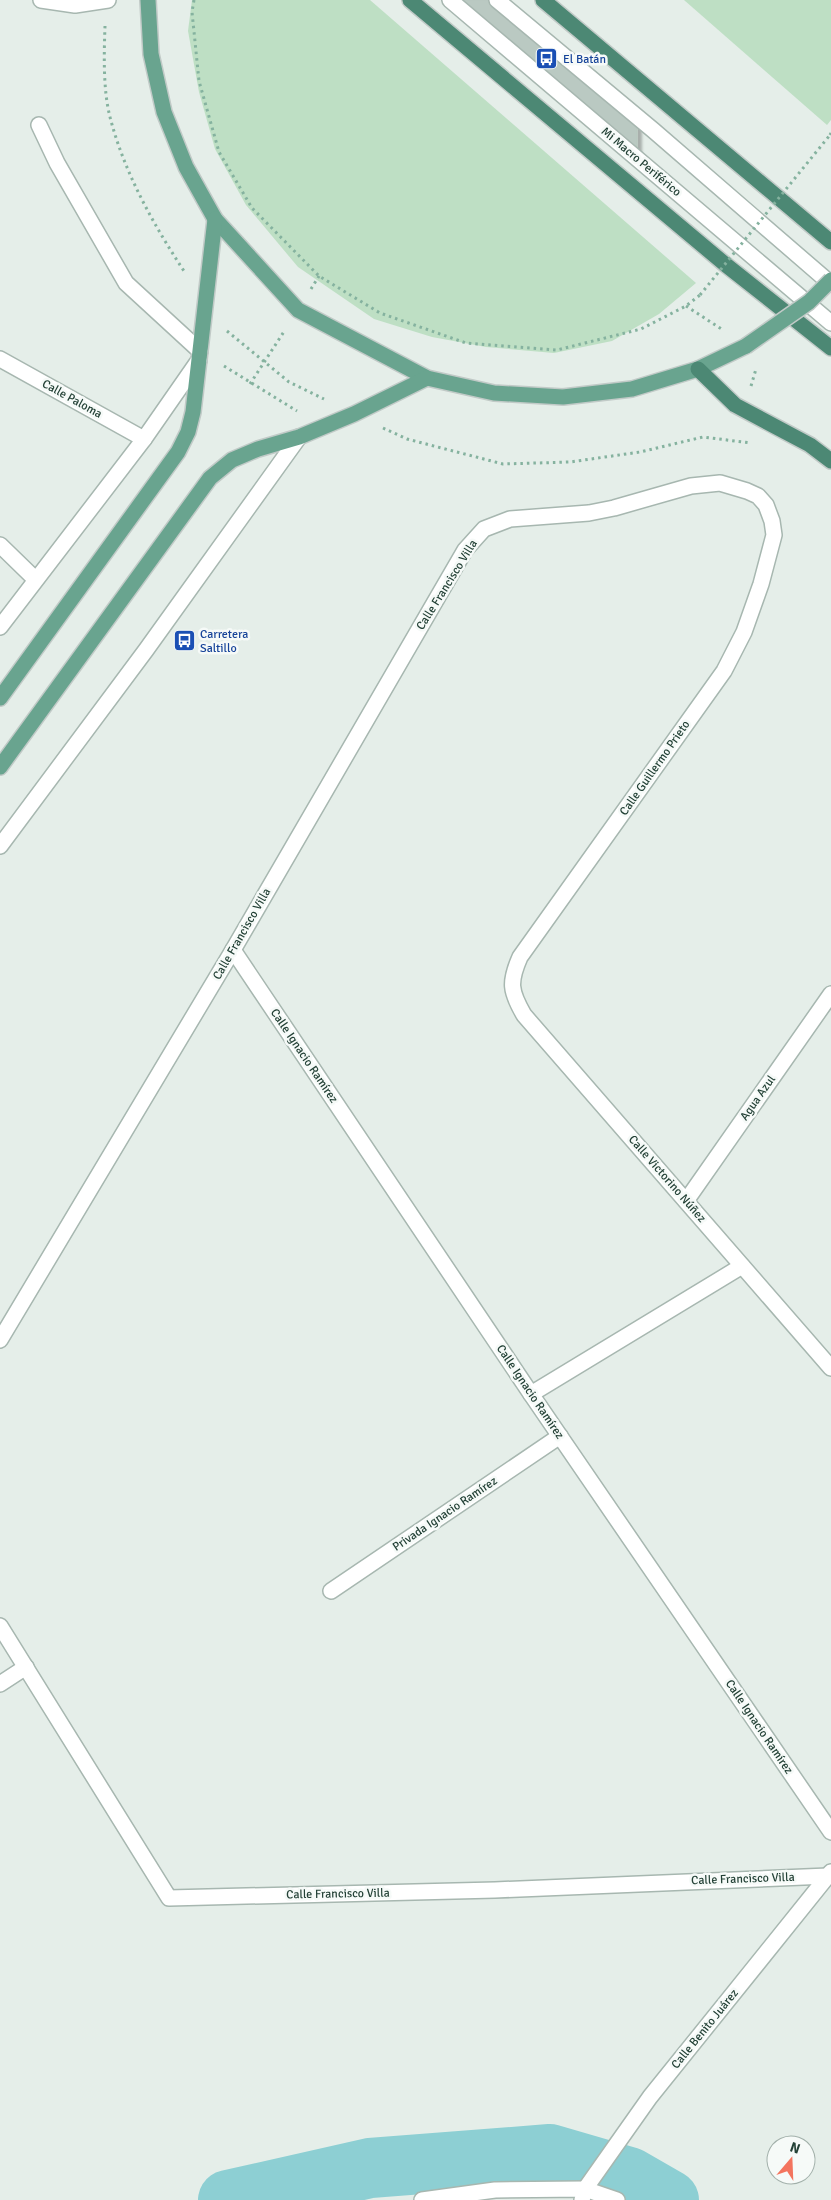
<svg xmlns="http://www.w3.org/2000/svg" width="831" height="2200" font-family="Signika,sans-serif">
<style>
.green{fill:#bedfc4}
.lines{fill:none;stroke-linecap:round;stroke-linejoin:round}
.river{stroke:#8dcfd3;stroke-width:60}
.building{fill:#bac9c2;stroke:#b7c8bf;filter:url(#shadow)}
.service-casing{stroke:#a7b7b0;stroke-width:18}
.minor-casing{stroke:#a7b7b0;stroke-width:18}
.tertiary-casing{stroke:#a7b7b0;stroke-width:18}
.primary-casing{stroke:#c1cac7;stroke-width:18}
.trunk-casing{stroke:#c1cac7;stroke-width:18}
.path{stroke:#85b29f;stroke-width:3;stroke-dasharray:2.5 4;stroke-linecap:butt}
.service{stroke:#fff;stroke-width:15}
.minor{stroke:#fff;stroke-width:15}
.tertiary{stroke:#fff;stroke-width:15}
.primary{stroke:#69a48f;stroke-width:15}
.trunk{stroke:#4c8874;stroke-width:15}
.primary-bridge-casing{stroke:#c1cac7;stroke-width:18;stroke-linecap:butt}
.path-bridge{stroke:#85b29f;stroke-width:3;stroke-dasharray:2.5 4;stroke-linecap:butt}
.primary-bridge{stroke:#69a48f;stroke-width:15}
.labels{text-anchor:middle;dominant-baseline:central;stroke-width:5;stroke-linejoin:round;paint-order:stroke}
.transit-label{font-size:12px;fill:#164399;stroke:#f6faf8;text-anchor:start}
.street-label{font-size:12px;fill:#234136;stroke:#f6faf8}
</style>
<defs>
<filter id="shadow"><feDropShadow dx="4.5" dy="4.5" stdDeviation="1" flood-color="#0004"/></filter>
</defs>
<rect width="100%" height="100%" fill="#e5eee9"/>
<!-- green -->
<g class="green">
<path d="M192 0H370L696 283 659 314 612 341 554 353 486 347 432 337 374 319 298 267 246 205 215 149 199 92 188 31Z"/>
<path d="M684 0H831V120L827 125Z"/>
</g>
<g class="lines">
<!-- river -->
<path class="river" d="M228 2200 370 2168 550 2154 629 2177 669 2200"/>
</g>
<!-- building -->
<path class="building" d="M457 0H495L637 117V150Z"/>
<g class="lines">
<defs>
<g id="service">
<path d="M41 0 75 5 108 0"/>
<path d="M450 0 831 323"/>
<path d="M497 0 653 130 831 284"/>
<path d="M39 125 57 163 126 283 200 351"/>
</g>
<g id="minor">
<path d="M0 359 144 439"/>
<path d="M0 545 35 579"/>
<path d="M233 950 531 1394 831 1832"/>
<path d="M686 1201 831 994"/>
<path d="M0 1340 233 950 465 550 484 529 510 519 589 513 614 508 691 486 720 483 747 491 758 496 766 505 772 521 774 535 761 584 744 632 724 671 520 957C509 982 510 991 524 1015L831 1368"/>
<path d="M531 1394 742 1266"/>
<path d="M331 1591 560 1436"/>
<path d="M0 1626 169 1898 495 1890 828 1876"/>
<path d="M0 1684 26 1667"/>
<path d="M422 2200 495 2190 585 2189 617 2200"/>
<path d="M582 2200 585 2189 650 2097 831 1872"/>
</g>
<g id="tertiary">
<path d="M0 627 144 439 199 360"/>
<path d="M0 846 146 650 299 437"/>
</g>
<g id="primary">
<path d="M148 0 151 54 164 112 186 167 215 219 298 310 427 378 494 393 563 397 632 389 698 369 746 346"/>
<path d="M0 698 178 452 188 432 193 412 215 219"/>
<path d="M0 767 210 478 232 460 258 449 299 437 354 414 427 378"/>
</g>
<g id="trunk">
<path d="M410 0 726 265 831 348"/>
<path d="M543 0 831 242"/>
<path d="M698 369 735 405 810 445 831 461"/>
</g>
</defs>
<!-- service casing -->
<use href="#service" class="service-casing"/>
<!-- minor casing -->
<use href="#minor" class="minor-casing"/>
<!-- tertiary casing -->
<use href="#tertiary" class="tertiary-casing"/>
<!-- primary casing -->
<use href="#primary" class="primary-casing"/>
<!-- trunk casing -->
<use href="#trunk" class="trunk-casing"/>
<!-- path -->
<g class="path">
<path d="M194 0 192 12 199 81 219 152 252 208 319 276 380 313 466 343 557 350 641 329 686 306 700 295"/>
<path d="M105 26C104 54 103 90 110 117 124 172 153 224 184 271"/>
<path d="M830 135 831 133"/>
<path d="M311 289 319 276"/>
<path d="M686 306 723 330"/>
<path d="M227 331 289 382 324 399"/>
<path d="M224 366 297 411"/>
<path d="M250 384 285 330"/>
<path d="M751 386 756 369"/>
<path d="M383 428 407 439 503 464 570 462 640 452 703 437 751 443"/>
</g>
<!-- service -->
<use href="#service" class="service"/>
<!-- minor -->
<use href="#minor" class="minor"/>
<!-- tertiary -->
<use href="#tertiary" class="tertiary"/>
<!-- primary -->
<use href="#primary" class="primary"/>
<!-- trunk -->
<use href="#trunk" class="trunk"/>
<defs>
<path id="primary-bridge" d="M746 346 809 302 831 280"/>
</defs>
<!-- primary-bridge casing -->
<use href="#primary-bridge" class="primary-bridge-casing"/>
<!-- path-bridge -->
<path class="path-bridge" d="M700 295 830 135"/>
<!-- primary-bridge -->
<use href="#primary-bridge" class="primary-bridge"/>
</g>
<!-- icons -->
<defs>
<symbol id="bus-square" viewBox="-11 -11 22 22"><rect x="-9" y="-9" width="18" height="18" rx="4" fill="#1a4fb4" stroke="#f6faf8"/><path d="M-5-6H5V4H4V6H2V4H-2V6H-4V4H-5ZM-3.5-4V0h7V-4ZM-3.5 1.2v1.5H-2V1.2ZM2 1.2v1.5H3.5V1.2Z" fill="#fff"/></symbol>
</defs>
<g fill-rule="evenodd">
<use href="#bus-square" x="534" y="46" width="25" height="25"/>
<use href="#bus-square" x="172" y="628" width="25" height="25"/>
</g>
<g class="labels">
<!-- transit labels -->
<g class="transit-label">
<text x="563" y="59">El Batán</text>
<text x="200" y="634">Carretera<tspan x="200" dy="14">Saltillo</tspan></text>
</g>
<!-- street labels -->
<g class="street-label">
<text transform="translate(641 162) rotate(40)">Mi Macro Periférico</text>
<text transform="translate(72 399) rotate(29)">Calle Paloma</text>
<text transform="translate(447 585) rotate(-58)">Calle Francisco Villa</text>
<text transform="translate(655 768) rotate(-55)">Calle Guillermo Prieto</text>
<text transform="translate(242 934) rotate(-60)">Calle Francisco Villa</text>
<text transform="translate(304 1056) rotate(56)">Calle Ignacio Ramírez</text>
<text transform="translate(758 1098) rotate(-55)">Agua Azul</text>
<text transform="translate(667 1179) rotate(49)">Calle Victorino Núñez</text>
<text transform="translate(530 1392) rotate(56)">Calle Ignacio Ramírez</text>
<text transform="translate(445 1514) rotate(-34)">Privada Ignacio Ramírez</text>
<text transform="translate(759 1727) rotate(56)">Calle Ignacio Ramírez</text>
<text transform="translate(743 1879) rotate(-2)">Calle Francisco Villa</text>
<text transform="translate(338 1894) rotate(-1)">Calle Francisco Villa</text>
<text transform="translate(705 2029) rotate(-51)">Calle Benito Juárez</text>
</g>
</g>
<!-- north arrow -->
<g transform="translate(791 2160) rotate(19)"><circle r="24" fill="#f6faf8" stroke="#a2b0aa"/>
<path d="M0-4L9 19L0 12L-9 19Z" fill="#f3745e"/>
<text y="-8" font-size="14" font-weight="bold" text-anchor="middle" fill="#234136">N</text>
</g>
</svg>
